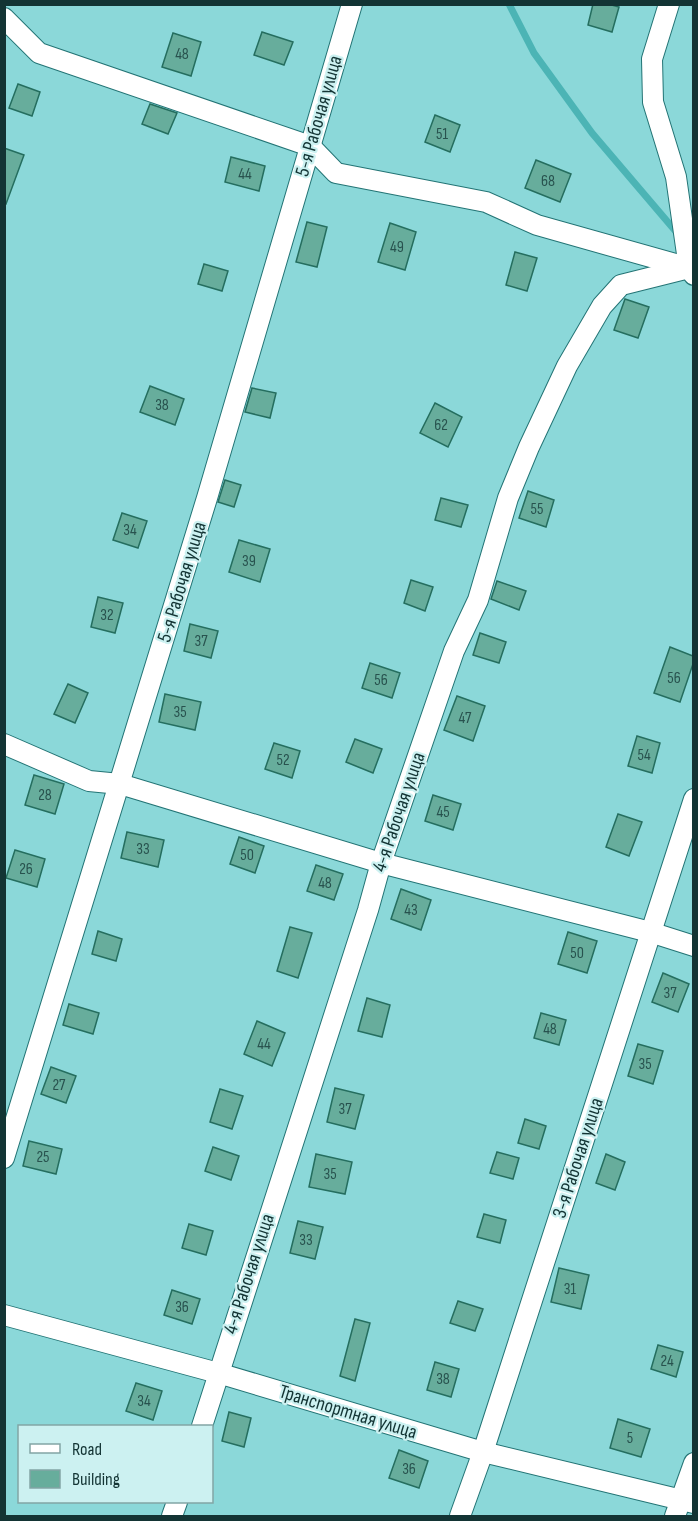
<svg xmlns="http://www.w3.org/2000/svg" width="698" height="1521" font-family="'Sofia Sans Condensed',sans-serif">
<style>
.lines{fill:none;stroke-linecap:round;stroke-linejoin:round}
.stream{stroke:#4cb4b5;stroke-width:7}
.building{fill:#67ad9c;stroke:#256e5f;stroke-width:1.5}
.street-casing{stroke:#237475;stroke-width:22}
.street{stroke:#fff;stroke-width:20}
.labels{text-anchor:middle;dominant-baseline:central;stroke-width:4.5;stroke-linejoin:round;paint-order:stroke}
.number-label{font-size:16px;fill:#28524e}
.street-label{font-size:20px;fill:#133434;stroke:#ccf1f1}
</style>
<rect width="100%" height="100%" fill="#8bd8d9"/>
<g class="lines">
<!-- stream -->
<path class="stream" d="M509 4 534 53 592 133 678 234"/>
</g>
<!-- building -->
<g class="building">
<path d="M593 4H608L619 7 612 32 588 25Z"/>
<path d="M262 32 293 42 284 65 254 55Z"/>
<path d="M173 33 201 42 191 76 162 67Z"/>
<path d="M18 84 40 92 32 116 9 108Z"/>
<path d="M150 104 177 113 168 134 142 124Z"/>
<path d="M435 115 460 125 450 152 425 142Z"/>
<path d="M4 148 24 155 6 204 4 203Z"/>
<path d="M231 157 265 166 259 191 225 182Z"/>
<path d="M536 160 571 174 560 202 525 188Z"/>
<path d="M307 222 327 227 317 267 296 262Z"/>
<path d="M390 223 416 232 405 270 378 262Z"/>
<path d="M515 252 537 258 527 291 506 285Z"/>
<path d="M204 264 228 271 222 291 198 284Z"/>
<path d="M625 299 649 307 638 338 614 330Z"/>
<path d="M150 386 184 399 175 425 140 412Z"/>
<path d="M252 388 276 393 270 418 245 412Z"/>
<path d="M435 403 462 417 448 447 420 433Z"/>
<path d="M225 480 241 485 234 507 218 502Z"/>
<path d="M528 491 554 500 546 527 519 518Z"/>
<path d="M441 498 468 505 461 527 435 520Z"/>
<path d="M122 513 147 521 138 548 113 540Z"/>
<path d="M239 540 270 549 260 582 229 572Z"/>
<path d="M411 580 433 587 425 611 404 603Z"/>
<path d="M497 581 526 591 519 610 491 599Z"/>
<path d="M98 597 123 603 115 633 91 627Z"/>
<path d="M190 624 218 631 211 658 184 651Z"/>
<path d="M480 633 506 642 499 663 473 655Z"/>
<path d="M670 647 693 656V664L680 702 654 693Z"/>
<path d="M370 663 400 673 392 698 362 688Z"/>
<path d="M68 684 88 693 75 723 54 714Z"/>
<path d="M165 694 201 702 195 730 159 722Z"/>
<path d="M457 696 485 706 473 741 444 730Z"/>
<path d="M637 736 660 743 652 773 628 766Z"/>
<path d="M355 739 382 749 373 773 346 762Z"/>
<path d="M274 743 300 751 292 778 265 769Z"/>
<path d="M34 775 64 784 55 814 25 805Z"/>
<path d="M433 795 461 804 453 830 425 821Z"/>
<path d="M618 814 642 822 629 856 606 847Z"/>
<path d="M127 832 164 840 158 867 121 858Z"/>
<path d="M239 837 264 846 255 873 230 864Z"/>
<path d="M15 850 45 859 37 887 6 878Z"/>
<path d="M316 865 343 874 334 900 307 891Z"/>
<path d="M401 889 431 900 421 930 391 919Z"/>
<path d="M290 927 312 933 298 978 277 971Z"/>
<path d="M98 931 122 939 116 961 92 954Z"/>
<path d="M568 932 597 941 587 973 558 964Z"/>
<path d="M663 973 689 984 678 1012 652 1002Z"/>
<path d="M367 998 390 1005 382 1037 358 1031Z"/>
<path d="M69 1004 99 1013 93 1034 63 1025Z"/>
<path d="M541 1013 566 1020 559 1045 534 1038Z"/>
<path d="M257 1021 285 1033 272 1066 244 1054Z"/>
<path d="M638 1044 663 1051 653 1084 628 1076Z"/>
<path d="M51 1067 76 1076 66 1103 41 1094Z"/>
<path d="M335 1088 364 1095 355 1129 327 1122Z"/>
<path d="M220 1089 243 1096 232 1129 210 1122Z"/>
<path d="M525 1119 546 1126 539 1149 518 1143Z"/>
<path d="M29 1141 62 1149 56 1174 23 1166Z"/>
<path d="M213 1147 239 1156 231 1180 205 1171Z"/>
<path d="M497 1152 519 1158 513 1179 490 1173Z"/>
<path d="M316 1154 352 1162 345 1194 309 1187Z"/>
<path d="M606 1154 625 1162 615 1190 596 1183Z"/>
<path d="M484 1214 506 1220 500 1243 477 1237Z"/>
<path d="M298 1221 323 1227 315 1259 290 1253Z"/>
<path d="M189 1224 213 1231 206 1255 182 1248Z"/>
<path d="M559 1268 589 1275 581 1309 551 1302Z"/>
<path d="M172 1290 200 1299 192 1324 164 1315Z"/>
<path d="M458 1301 483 1309 475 1331 450 1323Z"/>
<path d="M355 1319 370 1323 355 1381 340 1376Z"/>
<path d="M658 1345 683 1352 676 1377 651 1369Z"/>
<path d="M435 1362 459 1369 451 1397 427 1390Z"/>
<path d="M136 1383 162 1391 153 1420 126 1411Z"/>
<path d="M229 1412 251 1418 244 1447 222 1441Z"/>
<path d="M618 1419 650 1429 641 1457 610 1448Z"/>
<path d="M399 1450 428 1461 419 1488 389 1478Z"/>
</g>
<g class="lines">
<defs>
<g id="street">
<path d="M669 4 652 59 653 102 676 177 689 268 694 275"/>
<path d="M4 18 39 53 310 146 336 173 486 202 537 225 686 267"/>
<path d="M4 744 89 781 120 784 381 863 650 932 694 946"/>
<path d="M4 1158 207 498 352 4"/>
<path d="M4 1315 218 1373 483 1452 694 1503"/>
<path d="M202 1426 368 910 381 863 454 651 478 600 508 498 529 447 567 366 602 306 621 285 689 268"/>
<path d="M172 1516 177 1502"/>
<path d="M460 1516 483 1452 694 799"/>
<path d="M675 1516 694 1463"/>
</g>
</defs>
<!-- street casing -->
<use href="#street" class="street-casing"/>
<!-- street -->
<use href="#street" class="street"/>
</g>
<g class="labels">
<!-- number labels -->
<g class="number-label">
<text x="182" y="54">48</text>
<text x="442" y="134">51</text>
<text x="245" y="174">44</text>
<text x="548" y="181">68</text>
<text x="397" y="247">49</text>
<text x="162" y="405">38</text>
<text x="441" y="425">62</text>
<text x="537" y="509">55</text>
<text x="130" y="530">34</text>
<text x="249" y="561">39</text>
<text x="107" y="615">32</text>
<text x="201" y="641">37</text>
<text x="674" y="678">56</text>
<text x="381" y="680">56</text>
<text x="180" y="712">35</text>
<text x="465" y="718">47</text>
<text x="644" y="755">54</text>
<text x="283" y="760">52</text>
<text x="45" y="795">28</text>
<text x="443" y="812">45</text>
<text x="143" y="849">33</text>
<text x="247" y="855">50</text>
<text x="26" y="869">26</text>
<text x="325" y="883">48</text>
<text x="411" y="910">43</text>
<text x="577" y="953">50</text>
<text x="670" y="993">37</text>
<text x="550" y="1029">48</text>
<text x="264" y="1044">44</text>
<text x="645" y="1064">35</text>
<text x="59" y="1085">27</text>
<text x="345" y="1109">37</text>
<text x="43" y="1157">25</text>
<text x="330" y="1174">35</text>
<text x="306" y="1240">33</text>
<text x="570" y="1289">31</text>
<text x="182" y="1307">36</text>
<text x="667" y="1361">24</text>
<text x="443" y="1379">38</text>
<text x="144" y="1401">34</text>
<text x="630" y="1438">5</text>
<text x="409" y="1469">36</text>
</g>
<!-- street labels -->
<g class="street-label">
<text transform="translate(319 116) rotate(-74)">5-я Рабочая улица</text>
<text transform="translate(182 582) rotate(-73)">5-я Рабочая улица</text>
<text transform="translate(399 812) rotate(-71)">4-я Рабочая улица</text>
<text transform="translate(578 1158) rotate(-72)">3-я Рабочая улица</text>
<text transform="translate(249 1274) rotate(-72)">4-я Рабочая улица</text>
<text transform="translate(348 1412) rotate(17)">Транспортная улица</text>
</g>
</g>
<!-- border -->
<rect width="698" height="1521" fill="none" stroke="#133434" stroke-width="12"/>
<!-- legend -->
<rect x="18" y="1425" width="195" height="78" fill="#ccf1f1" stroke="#82a5a5" stroke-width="1.5"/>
<rect x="30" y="1444" width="30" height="9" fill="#ffffff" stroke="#82a5a5" stroke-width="1.5"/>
<text x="72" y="1455" font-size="18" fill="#133434">Road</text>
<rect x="30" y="1470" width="30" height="18" fill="#67ad9c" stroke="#82a5a5" stroke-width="1.5"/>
<text x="72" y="1485" font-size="18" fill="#133434">Building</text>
</svg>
